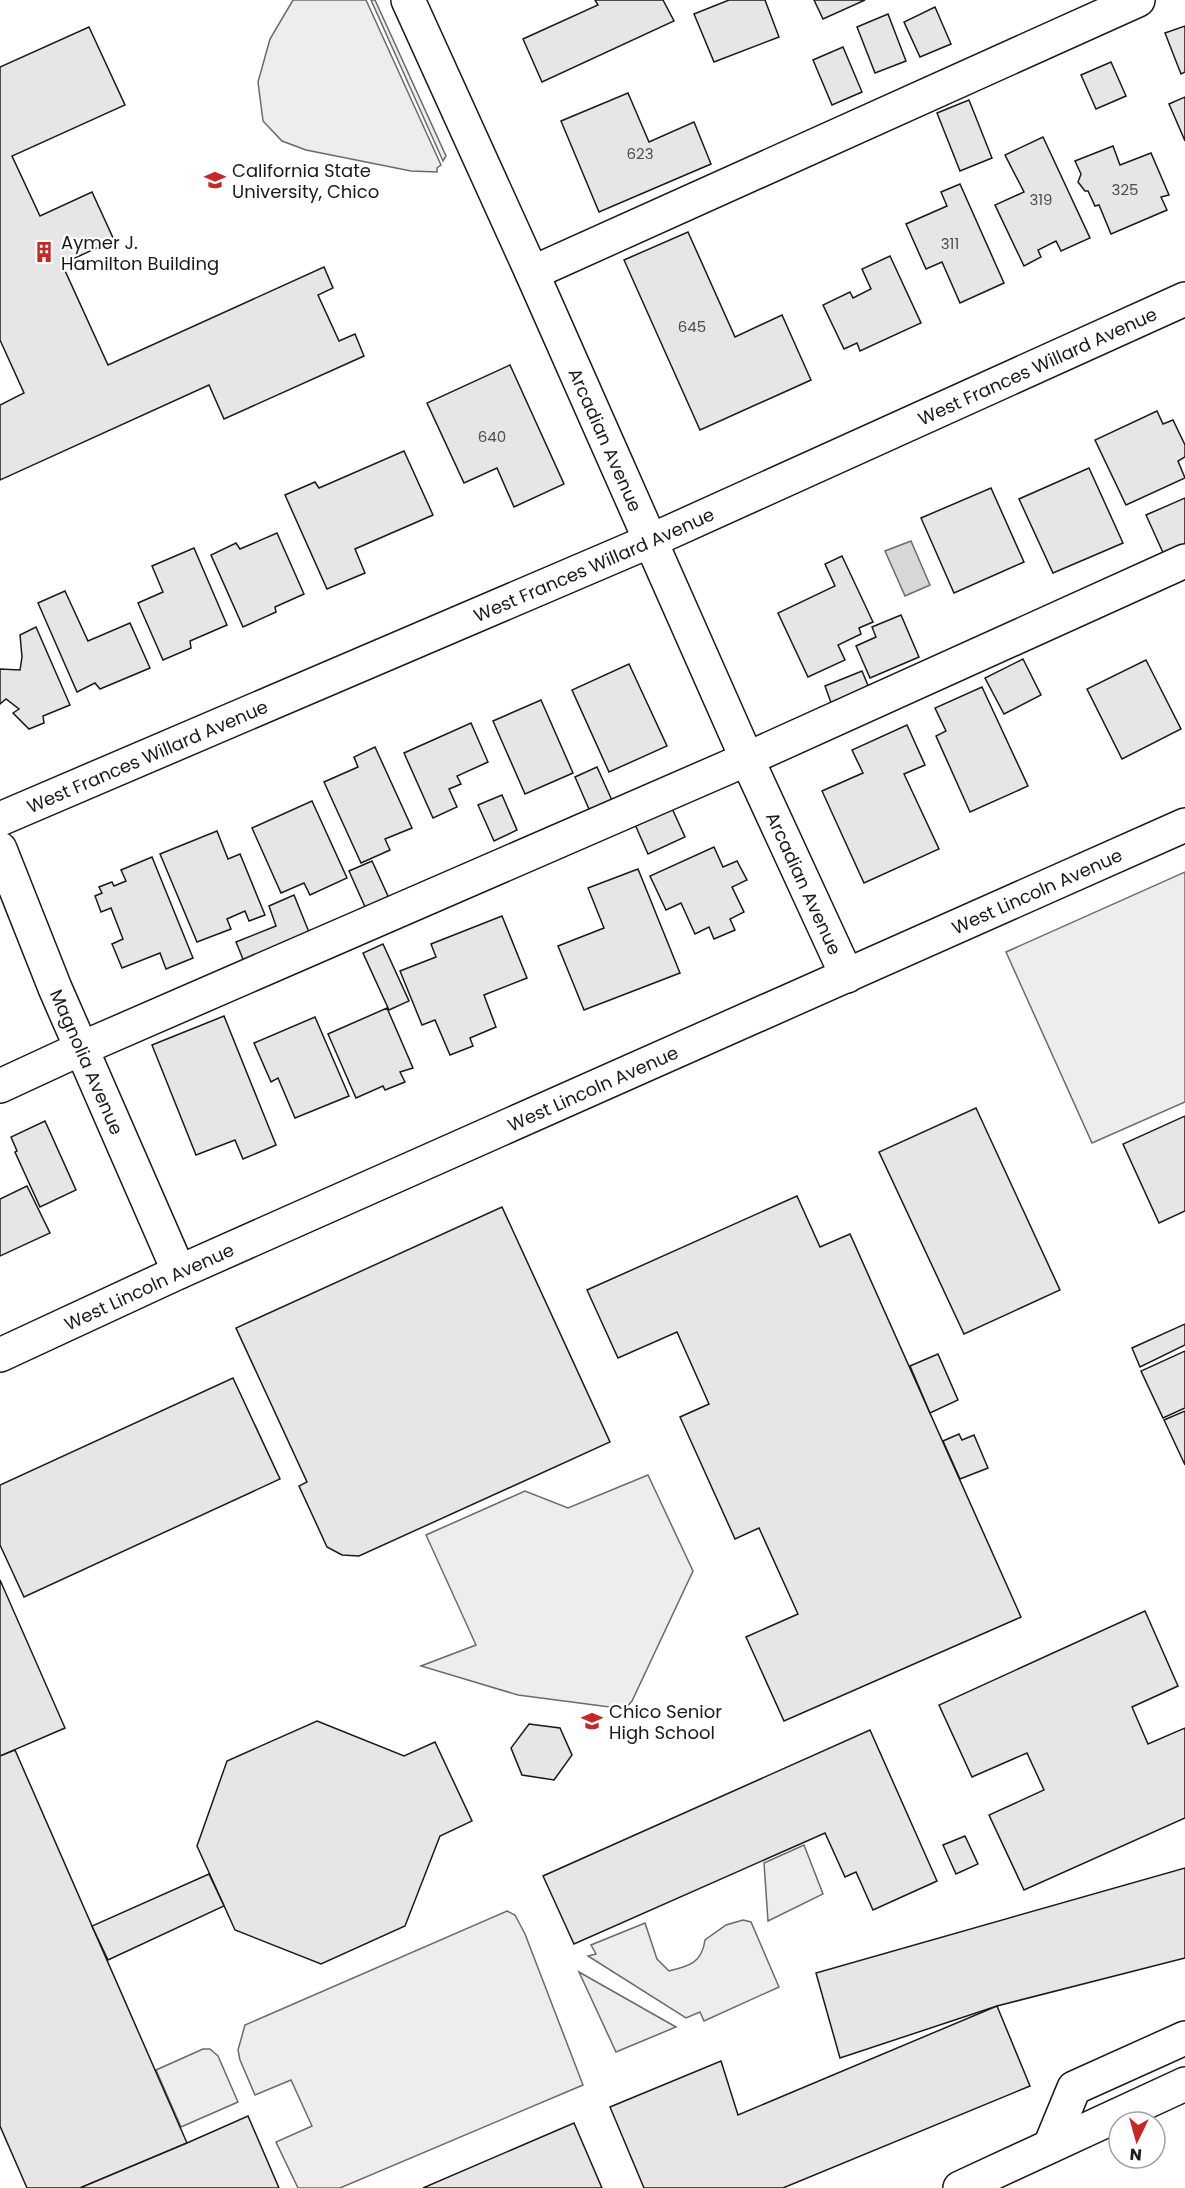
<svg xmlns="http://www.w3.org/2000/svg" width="1185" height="2188" font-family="Poppins,sans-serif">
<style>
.green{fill:#ededed;stroke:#6a6a6a;stroke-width:1.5}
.water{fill:#d7d7d7;stroke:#6a6a6a;stroke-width:1.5}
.building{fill:#e6e6e6;stroke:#1a1a1a;stroke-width:1.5}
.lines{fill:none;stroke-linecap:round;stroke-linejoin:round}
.minor-casing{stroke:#1a1a1a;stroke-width:36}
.minor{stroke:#fff;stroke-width:33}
.labels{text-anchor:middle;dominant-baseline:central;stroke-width:4.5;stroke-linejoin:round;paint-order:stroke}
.number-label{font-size:15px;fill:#4d4d4d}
.poi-label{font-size:18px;fill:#1a1a1a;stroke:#fff;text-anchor:start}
.street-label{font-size:18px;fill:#1a1a1a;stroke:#fff}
</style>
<rect width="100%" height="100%" fill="#fff"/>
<!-- green -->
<g class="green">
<path d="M293 0H366L441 165 437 168V172L411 171 306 150 282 141 263 121 258 82 270 39Z"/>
<path d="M371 0H375L446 156 443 161Z"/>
<path d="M1185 872V1102L1092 1143 1006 952Z"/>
<path d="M648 1475 693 1571 632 1701 625 1709 518 1695 421 1666 476 1645 426 1535 525 1491 568 1508Z"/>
<path d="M804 1845 823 1894 768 1921 764 1863Z"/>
<path d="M507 1911 515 1915 525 1934 583 2085 340 2188H298L276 2142 312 2126 291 2080 255 2095 240 2060 238 2050 245 2025Z"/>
<path d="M743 1920 751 1922 779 1987 704 2021 700 2012 686 2018 588 1956 596 1954 591 1945 645 1923 657 1959 669 1971C689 1966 702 1963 705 1940L726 1925Z"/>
<path d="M579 1972 676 2027 616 2052Z"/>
<path d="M203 2049H210L218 2056 238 2102 181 2127 156 2070Z"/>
</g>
<!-- water -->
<path class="water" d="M911 541 930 585 905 596 885 551Z"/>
<!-- building -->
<g class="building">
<path d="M595 0H663L674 21 542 82 523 39 598 5Z"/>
<path d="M729 0H765L779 37 714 62 694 14Z"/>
<path d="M814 0H865L823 19Z"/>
<path d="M935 7 951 44 920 57 904 22Z"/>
<path d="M888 14 906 61 875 73 857 27Z"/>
<path d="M1185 26V72L1181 74 1165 33Z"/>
<path d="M89 27 125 105 12 156 40 216 92 192 114 240 62 264 108 365 324 267 333 288 318 295 339 341 355 334 364 356 224 419 209 385 0 480V405L24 393 0 340V67Z"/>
<path d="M843 47 862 92 832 105 813 60Z"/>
<path d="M1111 62 1126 96 1096 109 1081 75Z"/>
<path d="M628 93 649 142 694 122 711 164 599 212 561 121Z"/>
<path d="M1185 97V141L1169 104Z"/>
<path d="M969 100 992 158 960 171 937 113Z"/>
<path d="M1043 137 1090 238 1061 251 1056 241 1038 250 1041 257 1024 266 995 205 1024 192 1005 155Z"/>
<path d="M1113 146 1120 165 1151 153 1169 195 1161 197 1167 210 1111 234 1099 205 1095 206 1088 191H1085L1078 182 1081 174 1075 161Z"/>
<path d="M960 184 1004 283 960 303 942 262 926 269 906 224 947 206 941 192Z"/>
<path d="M688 232 735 337 782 315 811 380 700 430 624 260Z"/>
<path d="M890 256 921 323 860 351 857 343 844 349 823 305 850 292 853 298 871 289 862 269Z"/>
<path d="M510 365 564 484 514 507 497 468 464 483 427 403Z"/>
<path d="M1157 411 1163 424 1173 420 1185 445V457L1178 461 1185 478 1126 505 1095 440Z"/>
<path d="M404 451 433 515 355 549 365 573 327 589 285 495 315 482 319 488Z"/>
<path d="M1089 468 1123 543 1053 573 1019 499Z"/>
<path d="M991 488 1024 562 954 593 921 518Z"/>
<path d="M1185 498V548L1165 557 1146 515Z"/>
<path d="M277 533 304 594 275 607 276 612 243 627 211 555 236 543 240 549Z"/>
<path d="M194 548 227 625 190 641 191 648 163 660 138 603 163 592 152 566Z"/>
<path d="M842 556 873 622 859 628 861 634 838 645 845 660 808 677 778 613 835 586 825 564Z"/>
<path d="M65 591 88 641 130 623 150 668 100 689 95 683 77 692 38 603Z"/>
<path d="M901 615 919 657 870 678 856 646 876 637 872 627Z"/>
<path d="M36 627 70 705 43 716 44 723 29 729 13 713 19 709 6 699 0 704V669L20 670 22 657 20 635Z"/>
<path d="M1023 659 1041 695 1004 714 985 678Z"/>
<path d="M1146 660 1181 729 1122 759 1087 689Z"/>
<path d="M629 664 667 746 609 772 572 690Z"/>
<path d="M862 671 872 695 834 711 825 686Z"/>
<path d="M982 687 1028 786 970 812 936 736 946 731 935 708Z"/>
<path d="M541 700 573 773 525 794 493 721Z"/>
<path d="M471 723 488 762 457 776 461 784 449 789 457 807 433 818 404 753Z"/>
<path d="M907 725 925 765 904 774 939 849 864 883 822 791 863 773 852 750Z"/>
<path d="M375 747 412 828 385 839 390 850 361 863 324 782 358 767 354 757Z"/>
<path d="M597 767 615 807 592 816 575 777Z"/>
<path d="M502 795 517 830 494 841 478 805Z"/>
<path d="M312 801 347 878 310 895 304 883 281 893 252 828Z"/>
<path d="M670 804 685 837 648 854 633 820Z"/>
<path d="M217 831 228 859 240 854 265 915 249 921 245 911 227 919 231 929 197 942 160 854Z"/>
<path d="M714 847 723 867 737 861 747 880 732 887 744 912 730 919 735 930 714 939 709 927 695 934 681 903 666 910 650 876Z"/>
<path d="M152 857 193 958 166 969 160 953 122 968 112 944 123 939 111 908 101 912 95 896 102 893 99 887 112 882 114 886 126 881 121 870Z"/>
<path d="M372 861 393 907 370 918 349 871Z"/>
<path d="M638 869 680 973 584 1010 558 946 604 928 588 888Z"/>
<path d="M294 895 313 942 247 969 236 942 276 926 269 906Z"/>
<path d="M502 916 527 978 484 995 496 1027 470 1038 473 1046 450 1055 435 1020 422 1025 400 971 436 957 431 944Z"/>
<path d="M383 944 409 1001 389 1010 363 953Z"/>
<path d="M387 1008 413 1068 400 1072 405 1082 385 1090 383 1086 356 1098 328 1034Z"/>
<path d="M224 1016 276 1145 243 1159 235 1140 196 1155 152 1045Z"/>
<path d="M315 1017 349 1096 295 1118 278 1078 271 1082 254 1043Z"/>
<path d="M976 1108 1060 1290 964 1334 879 1152Z"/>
<path d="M1185 1116V1211L1159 1223 1123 1144Z"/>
<path d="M45 1121 76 1190 40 1207 15 1152 17 1151 11 1137Z"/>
<path d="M27 1186 50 1233 0 1256V1199Z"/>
<path d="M797 1196 820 1247 850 1234 1021 1617 784 1721 746 1637 798 1614 759 1528 735 1539 680 1417 709 1404 677 1332 618 1358 587 1290Z"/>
<path d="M502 1207 610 1442 359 1556 342 1555 327 1547 299 1486 307 1482 236 1328Z"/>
<path d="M1185 1324V1345L1140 1367 1132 1348Z"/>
<path d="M1185 1351V1408L1163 1418 1141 1371Z"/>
<path d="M938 1354 958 1400 930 1413 910 1366Z"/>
<path d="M233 1378 280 1479 24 1597 0 1545V1485Z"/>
<path d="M1185 1411V1465L1164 1420Z"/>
<path d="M959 1434 962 1440 974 1435 988 1468 960 1479 943 1441Z"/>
<path d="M0 1580 65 1728 0 1756Z"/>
<path d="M1145 1611 1178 1686 1132 1707 1148 1744 1185 1728V1818L1024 1890 989 1815 1044 1790 1027 1753 972 1777 939 1705Z"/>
<path d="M317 1721 404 1756 435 1742 472 1821 440 1836 405 1926 321 1964 235 1930 197 1846 227 1761Z"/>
<path d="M529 1724 560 1728 572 1755 554 1780 522 1775 511 1748Z"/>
<path d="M870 1730 937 1881 873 1910 856 1872 845 1877 825 1833 574 1944 543 1876Z"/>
<path d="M15 1750 187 2143 80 2188H27L0 2126V1756Z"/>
<path d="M965 1836 978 1864 956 1874 943 1845Z"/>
<path d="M1185 1868V1958L997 2006 840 2058 816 1973Z"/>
<path d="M209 1874 224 1906 108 1960 92 1926Z"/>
<path d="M997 2006 1030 2086 783 2188H644L610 2107 721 2061 738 2115Z"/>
<path d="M248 2116 279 2188H80L187 2143Z"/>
<path d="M574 2123 602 2188H423Z"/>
</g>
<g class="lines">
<defs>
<g id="minor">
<path id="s1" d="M408 0 532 273 747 759 847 976"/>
<path d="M532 273 1138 0"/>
<path id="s2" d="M0 819 650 541 1185 299"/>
<path id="s3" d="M0 849 55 988 179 1272"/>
<path d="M0 1086 80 1049 747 759 1185 561"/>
<path id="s4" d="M0 1355 179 1272 1185 825"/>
<path d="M1050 2146 1074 2088 1185 2038"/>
<path d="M960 2188 1185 2084"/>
</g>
</defs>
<!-- minor casing -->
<use href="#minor" class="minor-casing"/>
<!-- minor -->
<use href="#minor" class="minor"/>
</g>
<!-- icons -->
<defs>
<symbol id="university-bare" viewBox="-9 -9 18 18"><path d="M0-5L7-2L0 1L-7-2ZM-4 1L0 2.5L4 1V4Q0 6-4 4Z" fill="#c62828" stroke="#fff" stroke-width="2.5" paint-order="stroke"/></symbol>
<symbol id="building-bare" viewBox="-9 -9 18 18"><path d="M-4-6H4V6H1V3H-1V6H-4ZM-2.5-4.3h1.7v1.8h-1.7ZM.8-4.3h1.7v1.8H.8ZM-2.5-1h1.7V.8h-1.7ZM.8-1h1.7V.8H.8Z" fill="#c62828" stroke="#fff" stroke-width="2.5" paint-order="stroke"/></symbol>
<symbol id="school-bare" viewBox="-9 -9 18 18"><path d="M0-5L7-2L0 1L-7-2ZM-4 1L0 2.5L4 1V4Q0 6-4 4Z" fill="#c62828" stroke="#fff" stroke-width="2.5" paint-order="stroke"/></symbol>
</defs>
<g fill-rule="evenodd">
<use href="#university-bare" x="200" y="165" width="30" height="30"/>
<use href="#building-bare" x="29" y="237" width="30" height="30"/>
<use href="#school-bare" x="577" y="1706" width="30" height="30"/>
</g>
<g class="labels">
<!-- number labels -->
<g class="number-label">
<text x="640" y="153">623</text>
<text x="1125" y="189">325</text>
<text x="1041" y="199">319</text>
<text x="950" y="243">311</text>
<text x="692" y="326">645</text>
<text x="492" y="436">640</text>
</g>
<!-- poi labels -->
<g class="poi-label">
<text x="232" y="170">California State<tspan x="232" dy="21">University, Chico</tspan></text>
<text x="61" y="242">Aymer J.<tspan x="61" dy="21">Hamilton Building</tspan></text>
<text x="609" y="1711">Chico Senior<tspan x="609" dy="21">High School</tspan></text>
</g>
<!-- street labels -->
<g class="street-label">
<text stroke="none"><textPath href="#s2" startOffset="1132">West Frances Willard Avenue</textPath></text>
<text stroke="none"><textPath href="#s1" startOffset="482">Arcadian Avenue</textPath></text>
<text stroke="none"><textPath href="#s2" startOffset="646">West Frances Willard Avenue</textPath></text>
<text stroke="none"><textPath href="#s2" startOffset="160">West Frances Willard Avenue</textPath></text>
<text stroke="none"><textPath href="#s1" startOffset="968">Arcadian Avenue</textPath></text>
<text stroke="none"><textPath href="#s4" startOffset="1136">West Lincoln Avenue</textPath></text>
<text stroke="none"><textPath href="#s3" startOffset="230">Magnolia Avenue</textPath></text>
<text stroke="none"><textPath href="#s4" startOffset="650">West Lincoln Avenue</textPath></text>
<text stroke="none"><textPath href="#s4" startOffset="164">West Lincoln Avenue</textPath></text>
</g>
</g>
<!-- north arrow -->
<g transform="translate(1137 2140) rotate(185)"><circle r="28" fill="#ffffff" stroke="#a3a3a3" stroke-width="1.5"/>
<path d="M0-4.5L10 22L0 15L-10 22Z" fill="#c62828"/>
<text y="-9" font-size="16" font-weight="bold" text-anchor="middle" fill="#1a1a1a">N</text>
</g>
</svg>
